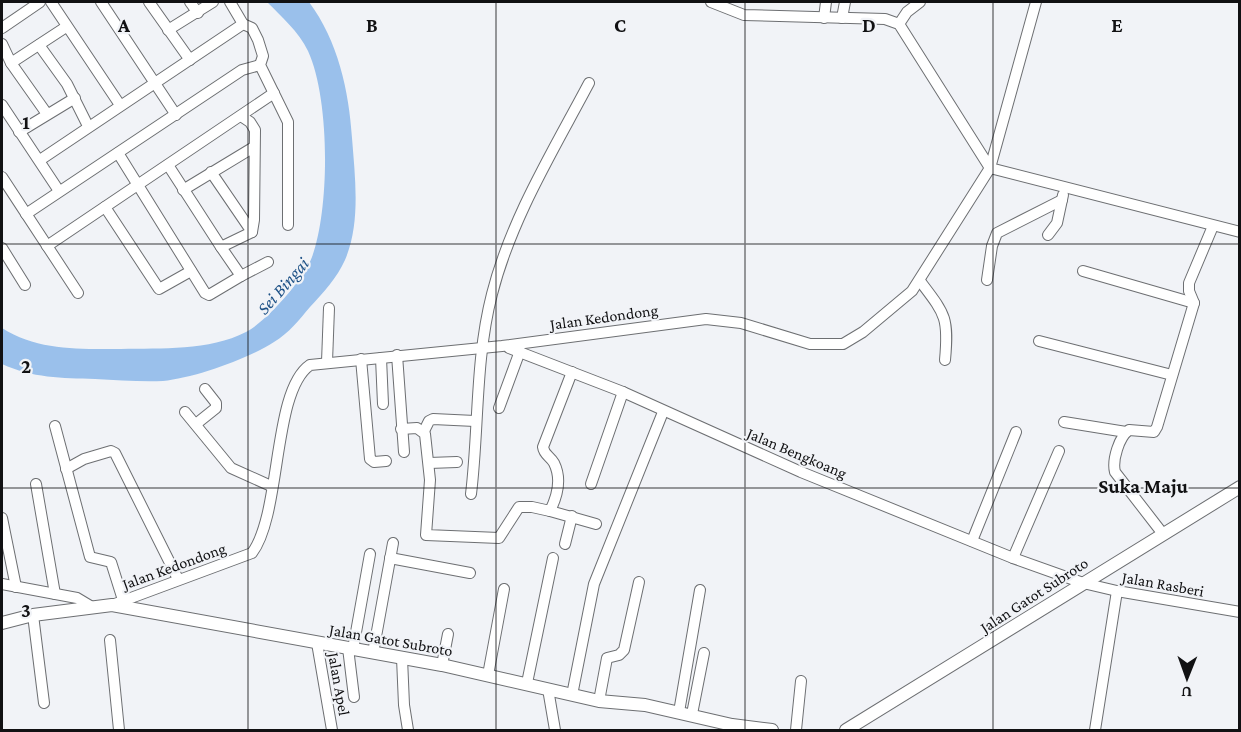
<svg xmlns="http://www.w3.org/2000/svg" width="1241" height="732" font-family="'Crimson Pro',serif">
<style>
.water{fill:#9ac0eb}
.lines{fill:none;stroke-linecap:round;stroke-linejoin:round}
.minor-casing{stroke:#6d6f72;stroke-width:12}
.major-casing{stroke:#6d6f72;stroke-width:14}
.minor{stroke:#fff;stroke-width:10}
.major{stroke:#fff;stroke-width:12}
.grid{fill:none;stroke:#111113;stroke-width:1.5;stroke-opacity:0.55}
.labels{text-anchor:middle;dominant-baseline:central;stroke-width:4.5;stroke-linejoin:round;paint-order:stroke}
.street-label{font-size:16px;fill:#111113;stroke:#f1f3f7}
.water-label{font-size:18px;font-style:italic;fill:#1d5186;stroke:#f1f3f7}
.quarter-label{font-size:20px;font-weight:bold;fill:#111113;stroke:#f1f3f7}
.grid-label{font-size:20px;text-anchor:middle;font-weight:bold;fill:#111113;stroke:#f1f3f7;stroke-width:4.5;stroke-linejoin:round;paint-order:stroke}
</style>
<rect width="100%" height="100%" fill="#f1f3f7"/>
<!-- water -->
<path class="water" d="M267 2H309C338 41 349 91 352 138 355 177 361 223 345 260 337 278 323 293 310 307 299 320 289 333 274 342 248 359 194 378 163 381 141 382 117 380 95 379 62 378 32 378 2 364V328C38 351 79 349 121 349 161 348 209 351 246 332 267 321 304 279 312 257 330 208 330 99 308 51 299 32 281 16 267 2Z"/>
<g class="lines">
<defs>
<g id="minor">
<path d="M51 2 120 105"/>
<path d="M101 2 176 115"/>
<path d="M149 2 190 60"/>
<path d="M190 2 198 13"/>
<path d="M230 2 243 24 252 28 258 40 263 56 260 65 288 122V225"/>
<path d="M711 2 744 15 885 19 899 24 990 168 1240 232"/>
<path d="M824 18 826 2"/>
<path d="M842 18 845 2"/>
<path d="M899 24 907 12 920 2"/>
<path d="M2 28 40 2"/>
<path d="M168 30 213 2"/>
<path d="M2 44 11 63 47 114"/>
<path d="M39 45 67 84 88 126"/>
<path d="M11 63 66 27"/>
<path d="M2 105 59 191"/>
<path d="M19 132 75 98"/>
<path d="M118 153 205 293 209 295 241 276 221 247 252 232 254 220 255 130 250 122 241 116"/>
<path d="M40 160 243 24"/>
<path d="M168 165 221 247"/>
<path d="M211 172 252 232"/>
<path d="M2 177 78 293"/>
<path d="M183 190 254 147"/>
<path d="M105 207 159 289 191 271"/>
<path d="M26 214 242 70 260 65"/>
<path d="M1048 235 1057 223 1063 195"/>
<path d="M47 246 274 93"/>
<path d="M2 248 25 285"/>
<path d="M1083 271 1194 303"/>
<path d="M241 276 268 262"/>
<path d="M987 280 992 246 997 233 1062 200"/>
<path d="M920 281C945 314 949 317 945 360"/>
<path d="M1039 341 1172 375"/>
<path d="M509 348 623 392 801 472 1013 558 1083 583 1117 591 1240 612"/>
<path d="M397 355 404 452"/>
<path d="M381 358 383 404"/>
<path d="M361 359 370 459 374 462 386 461"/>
<path d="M327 362 329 308"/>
<path d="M499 408 520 351"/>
<path d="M185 412 231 468 271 486"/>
<path d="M1064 422 1126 432"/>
<path d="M196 424 216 408V403L205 389"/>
<path d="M55 426 90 557 111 562 123 600"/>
<path d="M401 429 417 428 425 434 430 480 426 535 499 538 519 507H532L550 511C558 495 562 479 554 463 550 456 544 455 543 447L572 372"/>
<path d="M424 431 429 421 433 419 475 421"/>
<path d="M429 463 457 462"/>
<path d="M66 469 84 459 111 451 115 453 178 579"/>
<path d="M36 484 55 594"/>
<path d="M591 484 623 392"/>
<path d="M471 494C479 428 475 360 492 294 511 219 553 151 589 83"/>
<path d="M550 511 596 524"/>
<path d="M2 518 16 587"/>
<path d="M1163 534 1115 472C1112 460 1119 437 1129 430L1154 432 1157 427 1194 303 1189 291V283L1213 226"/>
<path d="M972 541 1016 432"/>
<path d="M565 544 572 516"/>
<path d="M390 558 470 573"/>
<path d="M1013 558 1059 451"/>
<path d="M2 584 77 598 92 607"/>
<path d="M112 605 252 553C282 513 272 391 310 365L502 346 706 319 741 323 810 344H843L863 332 912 291 990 168 1036 2"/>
<path d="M33 615 44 703"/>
<path d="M110 640 119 730"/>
<path d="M317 643 332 730"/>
<path d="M348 648 354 697"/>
<path d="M353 649 370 554"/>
<path d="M373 653 393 543"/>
<path d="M402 658 404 705 408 730"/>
<path d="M442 665 448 634"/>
<path d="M488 675 504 589"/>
<path d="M527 683 553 558"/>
<path d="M548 689 555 730"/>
<path d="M572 695 594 584 663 412"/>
<path d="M599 701 607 658 619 655 624 650 639 582"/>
<path d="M679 712 700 590"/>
<path d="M692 714 704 653"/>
<path d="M796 730 801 681"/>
<path d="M1095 730 1117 591"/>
</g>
<g id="major">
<path d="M2 623 33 615 112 605 442 665 599 701 645 705 732 725 772 730"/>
<path d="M846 730 1240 487"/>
</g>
</defs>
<!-- minor casing -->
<use href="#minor" class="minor-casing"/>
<!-- major casing -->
<use href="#major" class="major-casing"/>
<!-- minor -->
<use href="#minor" class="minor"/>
<!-- major -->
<use href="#major" class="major"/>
</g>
<!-- grid -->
<path class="grid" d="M248 2V730M496 2V730M745 2V730M993 2V730M2 244H1240M2 488H1240"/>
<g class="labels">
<!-- street labels -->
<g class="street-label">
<text transform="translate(604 317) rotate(-8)">Jalan Kedondong</text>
<text transform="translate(797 453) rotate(23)">Jalan Bengkoang</text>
<text transform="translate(174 566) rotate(-20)">Jalan Kedondong</text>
<text transform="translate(1163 584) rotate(10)">Jalan Rasberi</text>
<text transform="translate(1034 595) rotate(-33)">Jalan Gatot Subroto</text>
<text transform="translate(391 640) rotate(10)">Jalan Gatot Subroto</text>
<text transform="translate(339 684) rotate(80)">Jalan Apel</text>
</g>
<!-- water labels -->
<g class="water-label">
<text transform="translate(283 286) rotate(-49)">Sei Bingai</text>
</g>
<!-- quarter labels -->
<g class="quarter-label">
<text x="1143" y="486">Suka Maju</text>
</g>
</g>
<g class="grid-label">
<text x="124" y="32">A</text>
<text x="372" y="32">B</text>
<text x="620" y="32">C</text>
<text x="869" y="32">D</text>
<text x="1117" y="32">E</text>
<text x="26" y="129">1</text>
<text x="26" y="373">2</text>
<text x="26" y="617">3</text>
</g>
<!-- border -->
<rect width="1241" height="732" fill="none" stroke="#111113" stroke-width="6"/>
<!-- north arrow -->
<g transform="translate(1187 678) rotate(181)" stroke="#f1f3f7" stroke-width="4.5" paint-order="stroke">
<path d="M0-4.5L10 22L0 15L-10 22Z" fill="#111113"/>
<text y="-9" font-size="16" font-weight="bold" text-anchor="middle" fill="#111113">U</text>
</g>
</svg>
